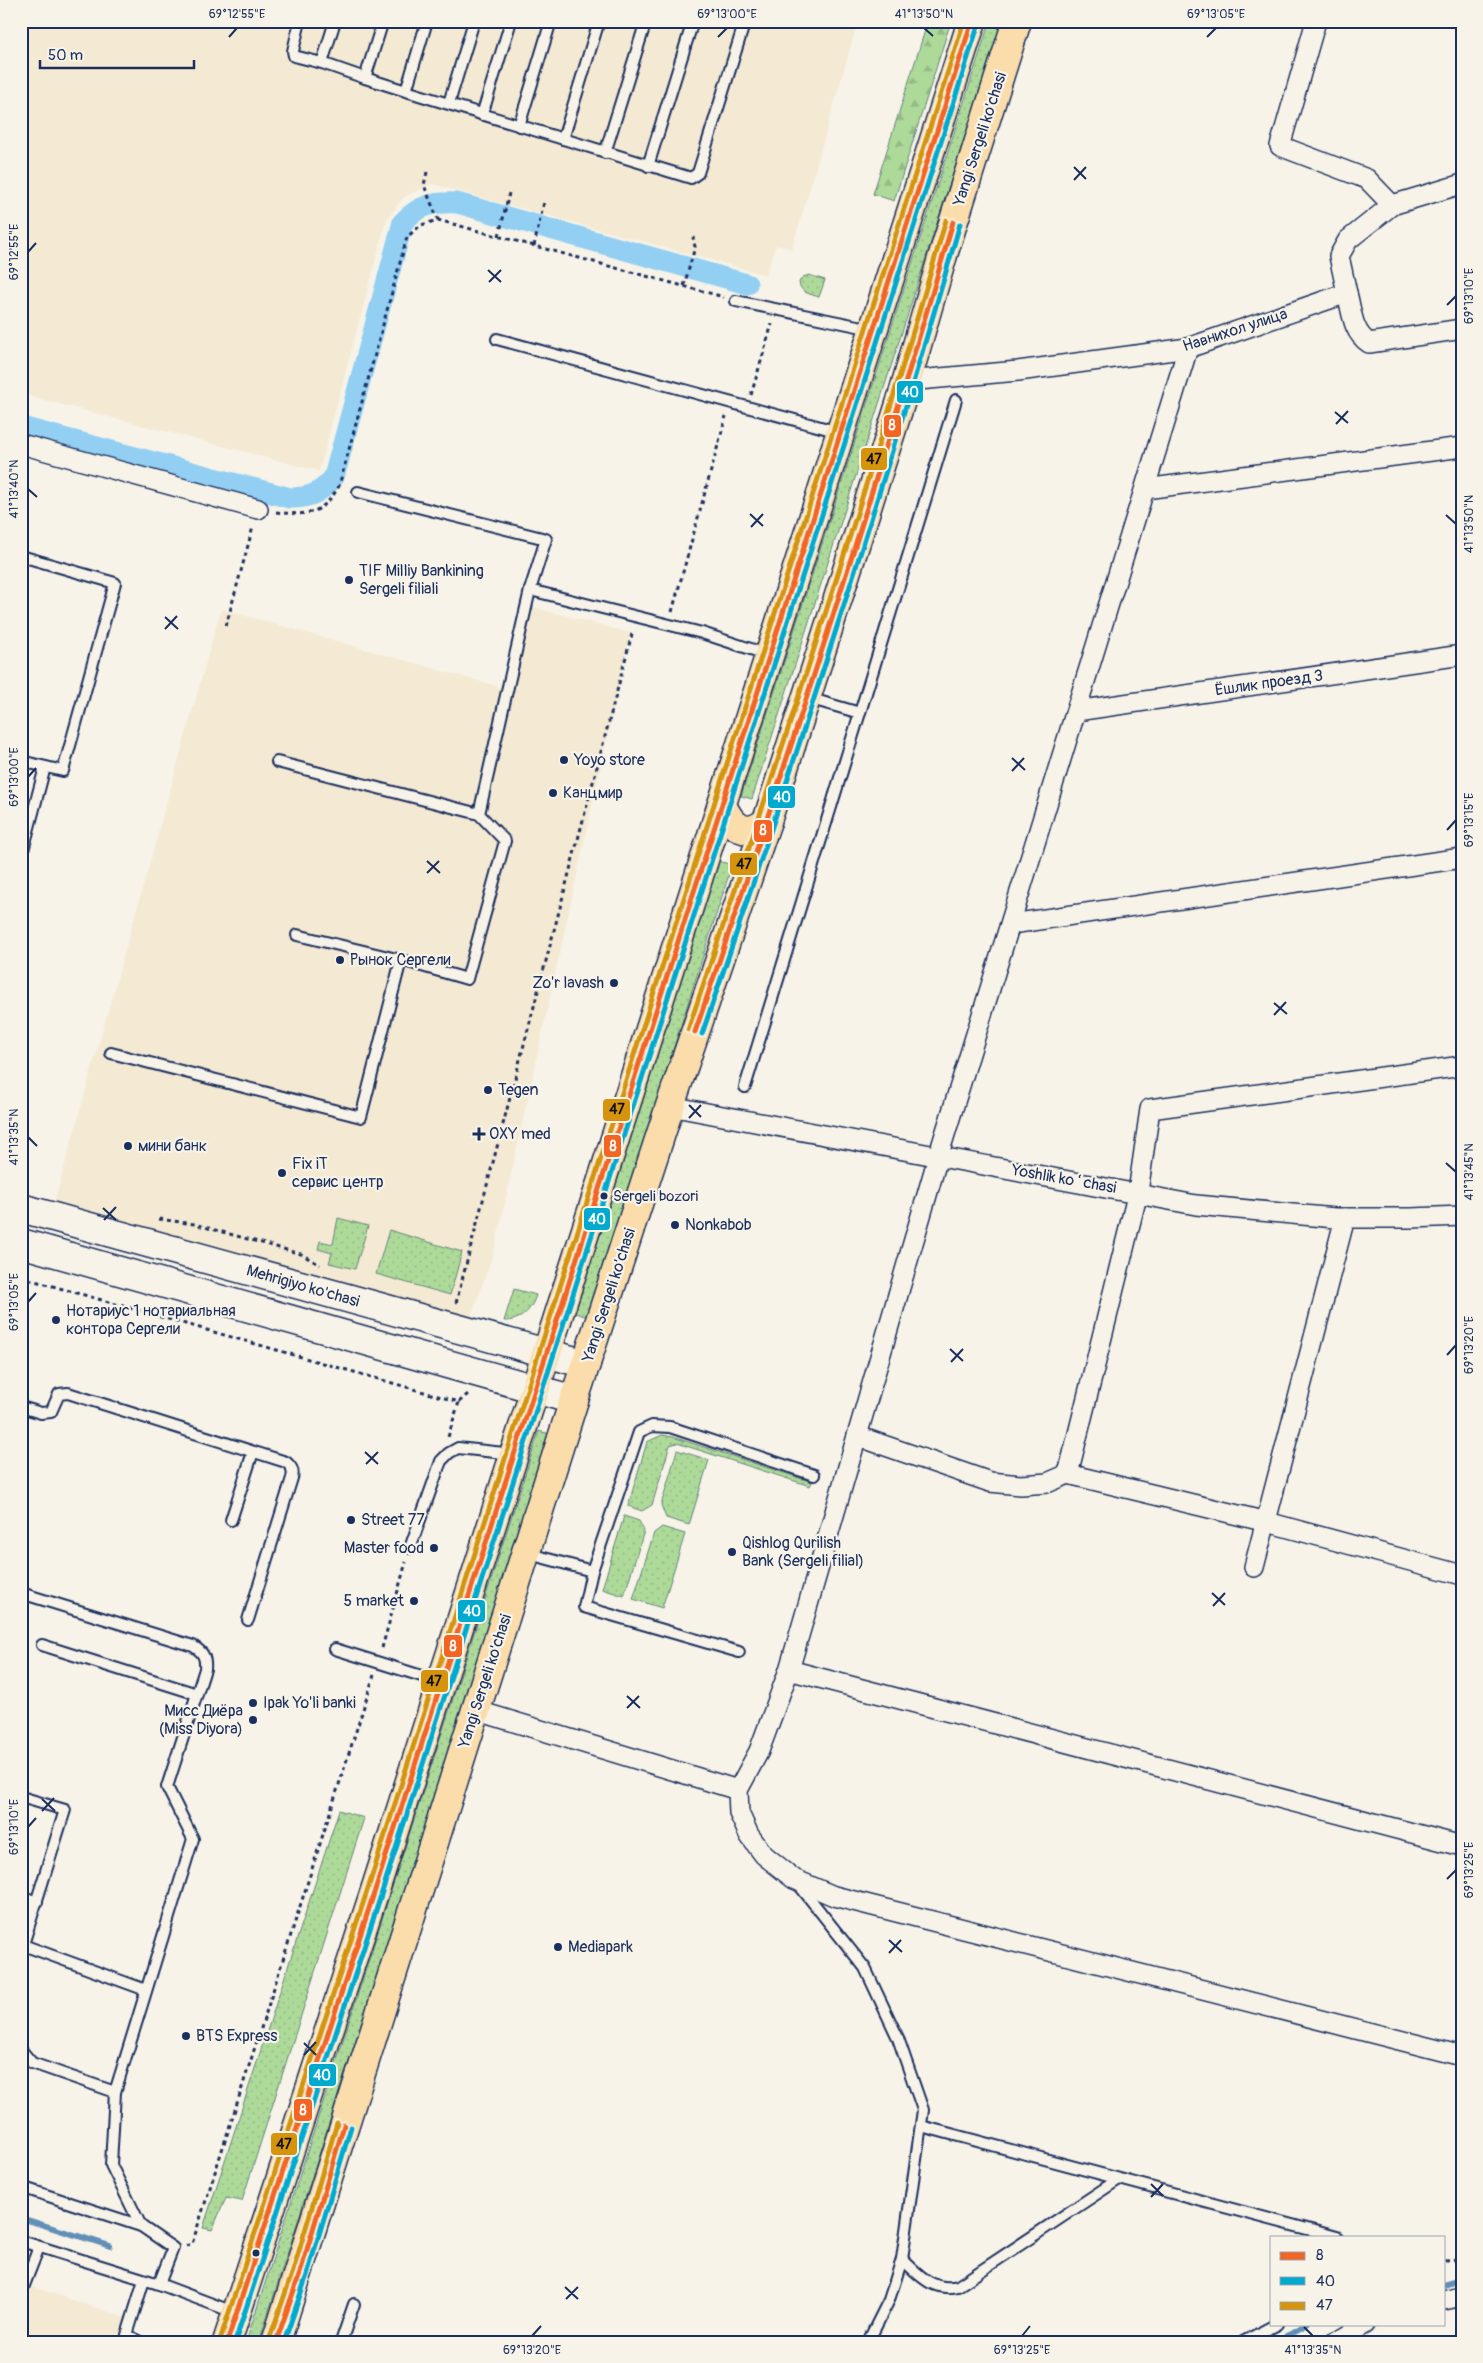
<svg xmlns="http://www.w3.org/2000/svg" width="1483" height="2363" font-family="Pangolin,sans-serif">
<style>
.built{fill:#f4e9d2}
.grass{fill:url(#grass-dots);stroke:#64847c}
.forest{fill:url(#forest-firs);stroke:#64847c}
.lines{fill:none;stroke-linecap:round;stroke-linejoin:round}
.stream{stroke:#628fb7;stroke-width:6}
.canal{stroke:#92cff3;stroke-width:21}
.service-casing{stroke:#1b2f5e;stroke-width:14}
.minor-casing{stroke:#1b2f5e;stroke-width:22}
.secondary-casing{stroke:#1b2f5e;stroke-width:31}
.primary-casing{stroke:#1b2f5e;stroke-width:31}
.path{stroke:#1b2f5e;stroke-width:3;stroke-dasharray:4 4;stroke-linecap:butt}
.service{stroke:#f7f3e8;stroke-width:10}
.minor{stroke:#f7f3e8;stroke-width:19}
.secondary{stroke:#f7f3e8;stroke-width:28}
.primary{stroke:#faddab;stroke-width:28}
.bus-1-casing{stroke:#f7f3e8;stroke-width:9}
.bus-2-casing{stroke:#f7f3e8;stroke-width:9}
.bus-3-casing{stroke:#f7f3e8;stroke-width:9}
.bus-1{stroke:#f26522;stroke-width:5}
.bus-2{stroke:#00a9ce;stroke-width:5}
.bus-3{stroke:#d6940e;stroke-width:5}
.ticks{fill:none;stroke:#1b2f5e;stroke-width:2}
.poi-dot{fill:#1b2f5e;stroke:#f7f3e8;stroke-width:2}
.labels{text-anchor:middle;dominant-baseline:central;stroke-width:4.5;stroke-linejoin:round;paint-order:stroke}
.bus-label{font-size:15px;fill:#1b2f5e;stroke:#f7f3e8;text-anchor:start}
.street-label{font-size:16px;fill:#1b2f5e;stroke:#f7f3e8}
.poi-label{font-size:16px;fill:#1b2f5e;stroke:#f7f3e8;text-anchor:start}
.line-badge{stroke:#f7f3e8;stroke-width:2}
.badge-label{font-size:14px;text-anchor:middle;font-weight:bold;fill:#fff}
.pale-badge-label{font-size:14px;text-anchor:middle;font-weight:bold;fill:#111}
.neatline{fill:none;stroke:#1b2f5e;stroke-width:2}
.ticks-label{font-size:12px;text-anchor:middle;fill:#1b2f5e}
</style>
<defs>
<pattern id="grass-dots" width="8" height="8" patternUnits="userSpaceOnUse" patternTransform="scale(1.25)"><rect width="8" height="8" fill="#adda99"/><path d="M2 2h.1M6 6h.1" fill="none" stroke="#94bb86" stroke-width="1.8" stroke-linecap="round"/></pattern>
<pattern id="forest-firs" width="22" height="20" patternUnits="userSpaceOnUse" patternTransform="scale(1.25)"><rect width="22" height="20" fill="#adda99"/><path d="M5 1l3.5 6h-7zM16 11l3.5 6h-7z" fill="#94bb86"/></pattern>
</defs>
<rect width="100%" height="100%" fill="#f7f3e8"/>
<filter id="ink" filterUnits="userSpaceOnUse"><feTurbulence type="fractalNoise" baseFrequency=".02" numOctaves="2"/><feDisplacementMap in="SourceGraphic" scale="10" xChannelSelector="R" yChannelSelector="G"/><feConvolveMatrix kernelMatrix="1 2 1 2 8 2 1 2 1" color-interpolation-filters="sRGB"/></filter>
<g filter="url(#ink)">
<!-- built -->
<g class="built">
<path d="M21 21H858L792 249 776 245 766 275 432 184 404 197 386 221 319 471 21 394Z"/>
<path d="M532 607 630 633 494 1252 469 1322 47 1229 221 609 514 691Z"/>
<path d="M21 2283 136 2321 130 2342H21Z"/>
</g>
<!-- grass -->
<g class="grass">
<path d="M990 21H1002L752 799 741 796Z"/>
<path d="M809 275 825 280 819 297C810 294 800 293 799 282L803 277Z"/>
<path d="M719 861 732 865 588 1317 575 1313Z"/>
<path d="M338 1218 368 1226 355 1269 329 1263 332 1253 318 1249 320 1241 333 1244Z"/>
<path d="M389 1230 462 1252 450 1295 376 1274Z"/>
<path d="M514 1289 536 1295C531 1311 521 1321 504 1321Z"/>
<path d="M539 1431 550 1434 259 2342H246Z"/>
<path d="M662 1435 673 1437 812 1482 810 1486 677 1443 670 1445 652 1505 642 1511 628 1506 647 1442Z"/>
<path d="M677 1450 709 1460 689 1525 666 1518 661 1505Z"/>
<path d="M624 1516 639 1521 644 1531 624 1596 602 1589Z"/>
<path d="M662 1527 685 1534 662 1608 633 1599 654 1533Z"/>
<path d="M339 1810 364 1818 242 2201 226 2198 212 2230 203 2228Z"/>
</g>
<!-- forest -->
<path class="forest" d="M928 21H951L894 201 873 194Z"/>
<g class="lines">
<!-- stream -->
<g class="stream">
<path d="M21 2218 110 2246"/>
<path d="M1444 2284 1462 2279"/>
<path d="M1276 2342 1307 2324"/>
</g>
<!-- canal -->
<path class="canal" d="M21 427 290 498C310 498 321 493 334 477L403 222C419 205 434 202 457 203L747 284"/>
<defs>
<g id="service">
<path d="M300 21 293 51 294 56 322 63 335 21"/>
<path d="M322 63 365 78 383 21"/>
<path d="M365 78 406 91 427 21"/>
<path d="M406 91 691 178 698 173 745 21"/>
<path d="M449 103 474 21"/>
<path d="M482 115 511 21"/>
<path d="M519 126 551 21"/>
<path d="M563 139 599 21"/>
<path d="M605 153 646 21"/>
<path d="M648 166 693 21"/>
<path d="M736 301 872 329"/>
<path d="M497 339 839 432"/>
<path d="M358 492 546 539 530 590 479 814"/>
<path d="M21 556 115 583 63 771 21 761"/>
<path d="M530 590 702 633 769 655"/>
<path d="M808 698 860 713"/>
<path d="M21 858 45 767"/>
<path d="M297 935 401 960"/>
<path d="M111 1053 361 1117 401 960 467 979 505 841 479 814 277 762"/>
<path d="M745 1087 956 400"/>
<path d="M21 1407 41 1413 51 1412 59 1394 68 1393 286 1462C292 1467 294 1471 292 1478L248 1620"/>
<path d="M231 1520 253 1452"/>
<path d="M410 1548 441 1461 449 1453 458 1448 513 1454"/>
<path d="M526 1553 592 1571 639 1432 652 1426 670 1427 814 1475"/>
<path d="M592 1571 584 1607 739 1652"/>
<path d="M21 1593 193 1646C203 1652 206 1657 205 1669L167 1787 193 1839 115 2092 111 2165 141 2226"/>
<path d="M42 1645 197 1694"/>
<path d="M335 1649 441 1682"/>
<path d="M21 1797 65 1810 21 1951"/>
<path d="M799 1885 865 1968 898 2038 923 2110 902 2259 889 2300 868 2342"/>
<path d="M21 1896 37 1902"/>
<path d="M23 1945 146 1990"/>
<path d="M21 2050 32 2063 115 2092"/>
<path d="M921 2126 1337 2237"/>
<path d="M21 2187 141 2226 173 2248 159 2284"/>
<path d="M21 2241 159 2284 236 2313"/>
<path d="M902 2259C919 2275 933 2292 958 2286L1119 2179"/>
<path d="M21 2293 39 2247"/>
<path d="M141 2342 127 2335 144 2280"/>
<path d="M341 2342 354 2304"/>
<path d="M1243 2342 1277 2324"/>
</g>
<g id="minor">
<path d="M1316 21 1280 146 1367 179 1392 205"/>
<path d="M1347 293C1352 311 1352 332 1369 343L1462 329"/>
<path d="M1188 348 938 1157 789 1670 759 1751 738 1790 739 1813 749 1835 764 1855 794 1879 834 1896 1462 2056"/>
<path d="M907 381 1018 371 1188 348 1347 293 1339 256 1348 240 1392 205 1462 184"/>
<path d="M21 444 258 509"/>
<path d="M1145 489 1462 447"/>
<path d="M1076 711 1462 655"/>
<path d="M1011 924 1462 858"/>
<path d="M670 1106 1196 1205 1335 1218H1411L1462 1216"/>
<path d="M857 1436 990 1482 1021 1485 1047 1483 1068 1474 1267 1522 1462 1575"/>
<path d="M1068 1474 1138 1192 1150 1109 1462 1066"/>
<path d="M1254 1567 1345 1218"/>
<path d="M789 1670 1462 1846"/>
<path d="M475 1710 738 1790"/>
<path d="M1444 2300 1462 2296"/>
<path d="M1335 2342 1365 2324"/>
</g>
<g id="secondary">
<path d="M21 1208 586 1364"/>
<path d="M21 1243 574 1400"/>
</g>
<g id="primary">
<path d="M722 805C732 827 746 839 767 821"/>
<path d="M227 2342 377 1884 972 21"/>
<path d="M276 2342 574 1400 670 1106 767 821 900 404 943 255 1017 21"/>
</g>
</defs>
<!-- service casing -->
<use href="#service" class="service-casing"/>
<!-- minor casing -->
<use href="#minor" class="minor-casing"/>
<!-- secondary casing -->
<use href="#secondary" class="secondary-casing"/>
<!-- primary casing -->
<use href="#primary" class="primary-casing"/>
<!-- path -->
<g class="path">
<path d="M427 172 424 185 438 220"/>
<path d="M499 236 509 193"/>
<path d="M534 246 544 202"/>
<path d="M684 286 695 247 693 237"/>
<path d="M751 395 772 324"/>
<path d="M276 512C308 516 322 515 339 486L407 237 421 225 438 220 724 297"/>
<path d="M672 612 726 416"/>
<path d="M226 626 253 527"/>
<path d="M159 1219 194 1224 301 1254 320 1265"/>
<path d="M21 1277 459 1402 448 1437"/>
<path d="M456 1303 633 630"/>
<path d="M459 1402 468 1394"/>
<path d="M382 1648 406 1562"/>
<path d="M186 2246 192 2244 374 1675"/>
<path d="M1444 2261 1462 2260"/>
</g>
<!-- service -->
<use href="#service" class="service"/>
<!-- minor -->
<use href="#minor" class="minor"/>
<!-- secondary -->
<use href="#secondary" class="secondary"/>
<!-- primary -->
<use href="#primary" class="primary"/>
<defs>
<g id="bus-1">
<path d="M695 1032C787 764 874 494 953 222"/>
<path d="M227 2342 377 1884 972 21"/>
<path d="M276 2342 300 2273 344 2125"/>
</g>
<g id="bus-2">
<path d="M702 1034C794 766 881 496 960 224"/>
<path d="M235 2342 384 1886 979 23"/>
<path d="M284 2342 307 2275 351 2127"/>
</g>
<g id="bus-3">
<path d="M688 1030C779 761 867 492 946 220"/>
<path d="M220 2340 370 1882 964 21"/>
<path d="M269 2340 293 2271 337 2123"/>
</g>
</defs>
<!-- bus-1 casing -->
<use href="#bus-1" class="bus-1-casing"/>
<!-- bus-2 casing -->
<use href="#bus-2" class="bus-2-casing"/>
<!-- bus-3 casing -->
<use href="#bus-3" class="bus-3-casing"/>
<!-- bus-1 -->
<use href="#bus-1" class="bus-1"/>
<!-- bus-2 -->
<use href="#bus-2" class="bus-2"/>
<!-- bus-3 -->
<use href="#bus-3" class="bus-3"/>
</g>
</g>
<!-- ticks -->
<path class="ticks" d="M924 28 933 36M229 37 237 28M718 37 727 28M1207 37 1216 28M1074 167 1086 179M1074 180 1086 167M28 252 36 243M488 270 501 282M489 282 501 270M1447 305 1456 296M1335 412 1348 423M1336 424 1348 411M28 489 37 497M750 514 763 526M1446 515 1456 524M751 527 763 514M165 617 178 629M165 629 177 616M1012 758 1025 770M1012 771 1024 758M28 777 36 768M1447 830 1456 820M427 861 440 873M427 873 439 861M1274 1003 1287 1014M1274 1015 1286 1002M689 1105 701 1117M689 1118 701 1105M28 1137 37 1146M1446 1163 1456 1172M103 1208 116 1220M104 1220 116 1207M28 1302 36 1293M950 1349 963 1361M1447 1355 1456 1345M951 1362 963 1349M365 1452 378 1464M366 1464 378 1452M1212 1593 1225 1605M1213 1606 1225 1593M627 1696 640 1708M627 1708 639 1696M42 1799 55 1811M42 1811 54 1798M28 1827 36 1818M1447 1879 1456 1870M889 1940 902 1952M889 1953 901 1940M304 2043 316 2055M304 2055 316 2042M1151 2184 1163 2196M1151 2197 1163 2184M565 2287 578 2299M566 2299 578 2287M1304 2327 1313 2336M532 2336 541 2326M1022 2336 1030 2326"/>
<!-- markers -->
<g class="poi-dot">
<circle cx="349" cy="580" r="5"/>
<circle cx="564" cy="760" r="5"/>
<circle cx="553" cy="793" r="5"/>
<circle cx="340" cy="960" r="5"/>
<circle cx="614" cy="983" r="5"/>
<circle cx="488" cy="1090" r="5"/>
<path d="M476.5 1126.5h5v5h5v5h-5v5h-5v-5h-5v-5h5z"/>
<circle cx="128" cy="1146" r="5"/>
<circle cx="282" cy="1173" r="5"/>
<circle cx="604" cy="1196" r="4.5"/>
<circle cx="675" cy="1225" r="5"/>
<circle cx="56" cy="1320" r="5"/>
<circle cx="351" cy="1520" r="5"/>
<circle cx="434" cy="1548" r="5"/>
<circle cx="732" cy="1552" r="5"/>
<circle cx="414" cy="1601" r="5"/>
<circle cx="253" cy="1703" r="5"/>
<circle cx="253" cy="1720" r="5"/>
<circle cx="558" cy="1947" r="5"/>
<circle cx="186" cy="2036" r="5"/>
<circle cx="256" cy="2253" r="4.5"/>
</g>
<g class="labels">
<!-- bus labels -->
<g class="bus-label">
<text x="613" y="1196">Sergeli bozori</text>
</g>
<!-- street labels -->
<g class="street-label">
<text transform="translate(980 139) rotate(-72)">Yangi Sergeli ko'chasi</text>
<text transform="translate(1235 330) rotate(-18)">Навнихол улица</text>
<text transform="translate(1269 683) rotate(-8)">Ёшлик проезд 3</text>
<text transform="translate(1064 1179) rotate(10)">Yoshlik koʻchasi</text>
<text transform="translate(303 1286) rotate(16)">Mehrigiyo ko'chasi</text>
<text transform="translate(609 1295) rotate(-72)">Yangi Sergeli ko'chasi</text>
<text transform="translate(485 1681) rotate(-72)">Yangi Sergeli ko'chasi</text>
</g>
<!-- poi labels -->
<g class="poi-label">
<text x="359" y="571">TIF Milliy Bankining<tspan x="359" dy="18">Sergeli filiali</tspan></text>
<text x="574" y="760">Yoyo store</text>
<text x="563" y="793">Канцмир</text>
<text x="350" y="960">Рынок Сергели</text>
<text x="604" y="983" text-anchor="end">Zo'r lavash</text>
<text x="498" y="1090">Tegen</text>
<text x="489" y="1134">OXY med</text>
<text x="138" y="1146">мини банк</text>
<text x="292" y="1164">Fix iT<tspan x="292" dy="18">сервис центр</tspan></text>
<text x="685" y="1225">Nonkabob</text>
<text x="66" y="1311">Нотариус 1 нотариальная<tspan x="66" dy="18">контора Сергели</tspan></text>
<text x="361" y="1520">Street 77</text>
<text x="742" y="1543">Qishlog Qurilish<tspan x="742" dy="18">Bank (Sergeli filial)</tspan></text>
<text x="424" y="1548" text-anchor="end">Master food</text>
<text x="404" y="1601" text-anchor="end">5 market</text>
<text x="263" y="1703">Ipak Yo'li banki</text>
<text x="243" y="1711" text-anchor="end">Мисс Диёра<tspan x="243" dy="18">(Miss Diyora)</tspan></text>
<text x="568" y="1947">Mediapark</text>
<text x="196" y="2036">BTS Express</text>
</g>
</g>
<g class="line-badge">
<rect x="896" y="380" width="28" height="24" rx="5" fill="#00a9ce"/>
<rect x="883" y="414" width="19" height="24" rx="5" fill="#f26522"/>
<rect x="860" y="447" width="28" height="24" rx="5" fill="#d6940e"/>
<rect x="767" y="785" width="29" height="24" rx="5" fill="#00a9ce"/>
<rect x="753" y="819" width="20" height="24" rx="5" fill="#f26522"/>
<rect x="729" y="852" width="29" height="24" rx="5" fill="#d6940e"/>
<rect x="602" y="1098" width="29" height="24" rx="5" fill="#d6940e"/>
<rect x="603" y="1134" width="19" height="24" rx="5" fill="#f26522"/>
<rect x="583" y="1207" width="28" height="24" rx="5" fill="#00a9ce"/>
<rect x="457" y="1599" width="29" height="24" rx="5" fill="#00a9ce"/>
<rect x="443" y="1634" width="20" height="24" rx="5" fill="#f26522"/>
<rect x="420" y="1669" width="29" height="24" rx="5" fill="#d6940e"/>
<rect x="308" y="2063" width="29" height="24" rx="5" fill="#00a9ce"/>
<rect x="293" y="2098" width="20" height="24" rx="5" fill="#f26522"/>
<rect x="270" y="2132" width="28" height="24" rx="5" fill="#d6940e"/>
</g>
<g class="badge-label">
<text x="910" y="397">40</text>
<text x="892" y="430">8</text>
<text x="782" y="802">40</text>
<text x="763" y="835">8</text>
<text x="613" y="1151">8</text>
<text x="597" y="1224">40</text>
<text x="472" y="1616">40</text>
<text x="453" y="1651">8</text>
<text x="322" y="2080">40</text>
<text x="303" y="2115">8</text>
</g>
<g class="pale-badge-label">
<text x="874" y="464">47</text>
<text x="744" y="869">47</text>
<text x="617" y="1114">47</text>
<text x="434" y="1686">47</text>
<text x="284" y="2149">47</text>
</g>
<!-- margin -->
<rect width="1483" height="2363" fill="none" stroke="#f7f3e8" stroke-width="55"/>
<!-- legend -->
<rect x="1270" y="2236" width="175" height="90" fill="#f7f3e8" stroke="#9fa5b1"/>
<rect x="1280" y="2252" width="25" height="8" fill="#f26522" stroke="#9fa5b1"/>
<text x="1316" y="2260" font-size="15" fill="#1b2f5e">8</text>
<rect x="1280" y="2277" width="25" height="8" fill="#00a9ce" stroke="#9fa5b1"/>
<text x="1316" y="2286" font-size="15" fill="#1b2f5e">40</text>
<rect x="1280" y="2302" width="25" height="8" fill="#d6940e" stroke="#9fa5b1"/>
<text x="1316" y="2310" font-size="15" fill="#1b2f5e">47</text>
<!-- scale -->
<path d="M40 60v8h154v-8" fill="none" stroke="#1b2f5e" stroke-width="2.5"/>
<text x="48" y="60" font-size="15" fill="#1b2f5e" stroke="#f7f3e8" stroke-width="4" paint-order="stroke">50 m</text>
<rect x="28" y="28" width="1428" height="2308" class="neatline"/>
<g class="ticks-label">
<text x="237" y="18">69°12'55"E</text>
<text x="727" y="18">69°13'00"E</text>
<text x="924" y="18">41°13'50"N</text>
<text x="1216" y="18">69°13'05"E</text>
<text transform="translate(14 252) rotate(-90)" y="4">69°12'55"E</text>
<text transform="translate(1469 296) rotate(-90)" y="4">69°13'10"E</text>
<text transform="translate(14 489) rotate(-90)" y="4">41°13'40"N</text>
<text transform="translate(1469 524) rotate(-90)" y="4">41°13'50"N</text>
<text transform="translate(14 777) rotate(-90)" y="4">69°13'00"E</text>
<text transform="translate(1469 820) rotate(-90)" y="4">69°13'15"E</text>
<text transform="translate(14 1137) rotate(-90)" y="4">41°13'35"N</text>
<text transform="translate(1469 1172) rotate(-90)" y="4">41°13'45"N</text>
<text transform="translate(14 1302) rotate(-90)" y="4">69°13'05"E</text>
<text transform="translate(1469 1345) rotate(-90)" y="4">69°13'20"E</text>
<text transform="translate(14 1827) rotate(-90)" y="4">69°13'10"E</text>
<text transform="translate(1469 1870) rotate(-90)" y="4">69°13'25"E</text>
<text x="532" y="2354">69°13'20"E</text>
<text x="1022" y="2354">69°13'25"E</text>
<text x="1313" y="2354">41°13'35"N</text>
</g>
</svg>
